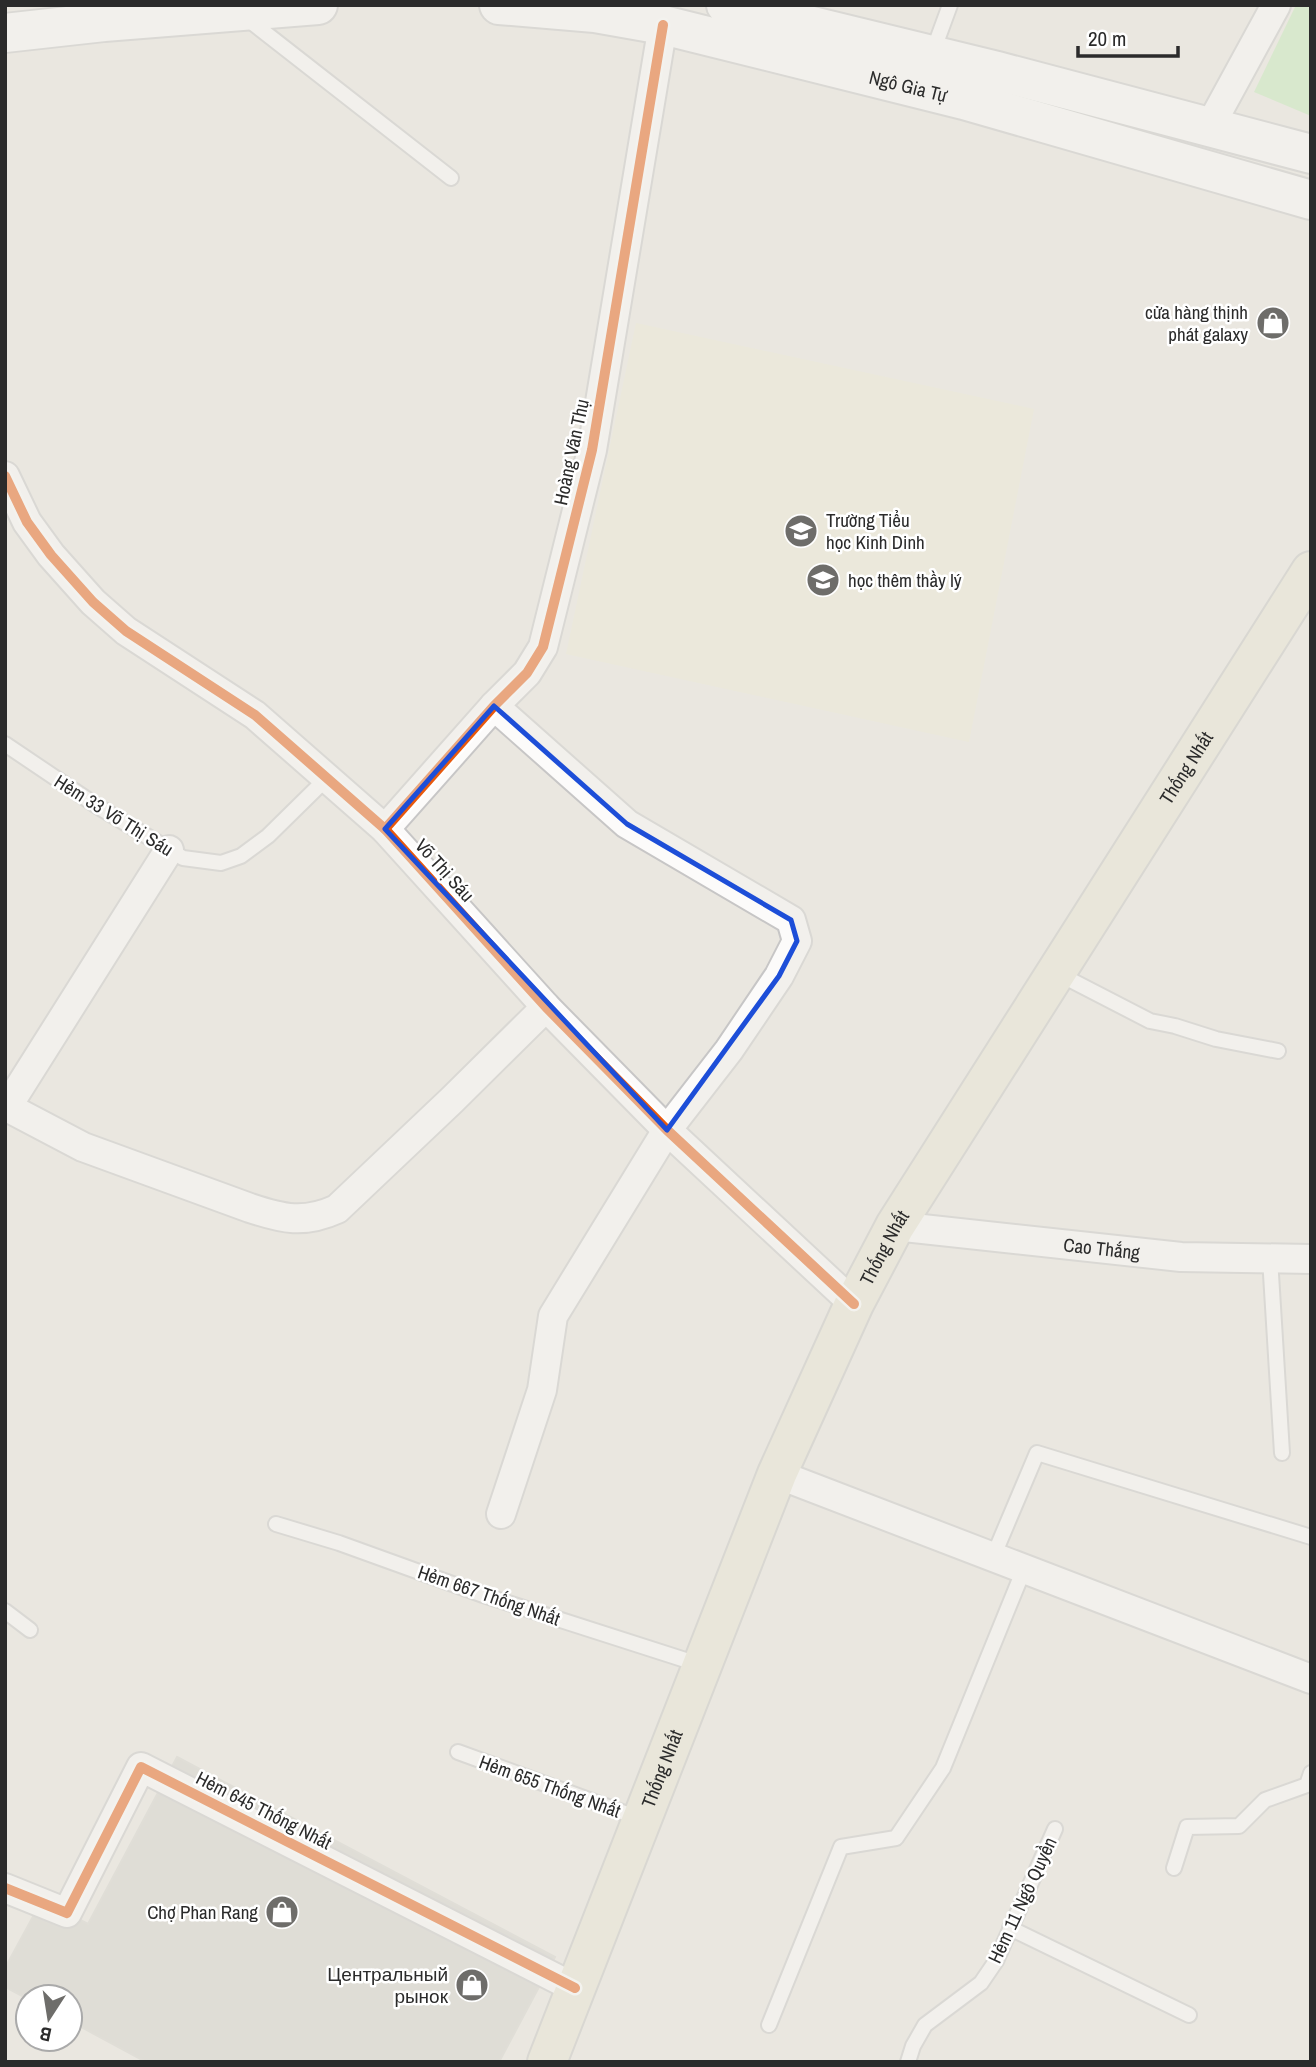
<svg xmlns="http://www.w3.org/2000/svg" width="1316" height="2067" font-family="'Archivo Narrow',sans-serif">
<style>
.education{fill:#eee9d4}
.green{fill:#c4e8b6}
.building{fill:#d2d0cb;stroke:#d5d2cc;stroke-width:2}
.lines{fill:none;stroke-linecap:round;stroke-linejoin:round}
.lane-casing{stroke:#c7c6c6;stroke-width:18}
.street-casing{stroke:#c7c6c6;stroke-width:32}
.secondary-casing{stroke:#c7c6c6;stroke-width:42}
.primary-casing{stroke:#c5c4c1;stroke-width:42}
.lane{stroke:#fcfbfa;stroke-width:14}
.street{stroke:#fcfbfa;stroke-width:28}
.secondary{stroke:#fcfbfa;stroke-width:38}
.primary{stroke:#e8e5d2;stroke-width:38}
.cycleway-casing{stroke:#fff;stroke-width:15}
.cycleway{stroke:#e8590c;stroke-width:10}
.marked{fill:none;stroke:#1d4ed8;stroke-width:5;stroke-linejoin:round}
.labels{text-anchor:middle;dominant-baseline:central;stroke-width:5;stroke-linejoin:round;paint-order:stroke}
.street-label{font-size:19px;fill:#2b2b2b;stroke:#fff}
.poi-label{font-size:19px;fill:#2b2b2b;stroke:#fff;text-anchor:end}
</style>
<rect width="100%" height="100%" fill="#eae7e0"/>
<!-- education -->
<path class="education" d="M636 323 1034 409 969 742 566 654Z"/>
<!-- green -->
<path class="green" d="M1296 5H1311V116L1254 92Z"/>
<!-- building -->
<path class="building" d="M177 1757 555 1957 499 2062H146L70 2021V1997H28V1999L5 1987V1968L42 1900 88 1924Z"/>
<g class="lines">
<defs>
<g id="lane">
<path d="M245 17 451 178"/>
<path d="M932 54 950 5"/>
<path d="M5 744 97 806 183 858 221 863 241 856 268 836 327 778"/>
<path d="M1057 973 1150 1021 1175 1026 1216 1039 1278 1051"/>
<path d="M1270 1258 1282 1453"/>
<path d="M276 1524 339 1543 483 1595 701 1665"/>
<path d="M993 1557 1037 1453 1311 1537"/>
<path d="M5 1611 30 1630"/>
<path d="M458 1752 641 1819"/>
<path d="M1174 1868 1187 1827 1239 1826 1265 1800 1307 1785 1311 1773"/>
<path d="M1010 1928 1189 2015"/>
<path d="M769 2025 841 1847 896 1838 943 1768 1024 1569"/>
<path d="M908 2062 913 2046 925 2025 981 1983 996 1961 1055 1829"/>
</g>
<g id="street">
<path d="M1210 126 1276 5"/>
<path d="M5 476 27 522 51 555 93 602 126 631 255 715 385 829 546 1007 667 1130 854 1304"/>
<path d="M494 706 627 824 791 920 797 941 779 976 729 1050 667 1130 553 1316 542 1390 501 1514"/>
<path d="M385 829 494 706 527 673 543 647 592 450 663 25"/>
<path d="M5 1106 83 1147 250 1208C283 1219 304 1224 337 1209L452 1100 546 1007"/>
<path d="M7 1107 169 850"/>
<path id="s1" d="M895 1226 1181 1257 1311 1259"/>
<path d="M777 1474 1311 1679"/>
<path d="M5 1888 67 1913 141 1767 575 1988"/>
</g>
<g id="secondary">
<path id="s2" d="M499 5 595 13 663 25 964 100 1311 200"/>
<path d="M726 5 997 71 1311 154"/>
<path d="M5 33 104 22 318 5"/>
</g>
<g id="primary">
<path id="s3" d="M547 2062 777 1474 854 1304 895 1226 1311 571"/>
</g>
</defs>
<!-- lane casing -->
<use href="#lane" class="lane-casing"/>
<!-- street casing -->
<use href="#street" class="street-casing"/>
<!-- secondary casing -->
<use href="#secondary" class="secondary-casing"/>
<!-- primary casing -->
<use href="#primary" class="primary-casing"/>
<!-- lane -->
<use href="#lane" class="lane"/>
<!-- street -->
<use href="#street" class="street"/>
<!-- secondary -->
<use href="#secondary" class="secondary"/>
<!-- primary -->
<use href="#primary" class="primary"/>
<defs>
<g id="cycleway">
<path d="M5 476 27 522 51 555 93 602 126 631 255 715 385 829 546 1007 667 1130 854 1304"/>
<path d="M385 829 494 706 527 673 543 647 592 450 663 25"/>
<path d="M5 1888 67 1913 141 1767 575 1988"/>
</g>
</defs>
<!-- cycleway casing -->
<use href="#cycleway" class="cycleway-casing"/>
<!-- cycleway -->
<use href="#cycleway" class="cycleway"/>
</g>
<!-- marked area -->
<path d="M0 0H1316V2067H0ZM494 706 627 824 791 920 797 941 779 976 667 1130 385 829Z" fill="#eae7e0" fill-opacity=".55" fill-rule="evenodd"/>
<path class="marked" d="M494 706 627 824 791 920 797 941 779 976 667 1130 385 829Z"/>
<!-- icons -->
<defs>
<symbol id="shop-disc" viewBox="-11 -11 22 22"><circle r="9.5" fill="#6e6d6a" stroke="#fff"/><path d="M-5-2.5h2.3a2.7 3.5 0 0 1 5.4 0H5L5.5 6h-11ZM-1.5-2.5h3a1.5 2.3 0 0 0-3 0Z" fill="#fff"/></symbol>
<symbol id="school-disc" viewBox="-11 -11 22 22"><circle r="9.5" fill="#6e6d6a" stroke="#fff"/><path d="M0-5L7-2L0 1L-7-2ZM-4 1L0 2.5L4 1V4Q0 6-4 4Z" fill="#fff"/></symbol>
</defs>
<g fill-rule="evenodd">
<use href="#shop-disc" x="1254" y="304" width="38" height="38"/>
<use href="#school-disc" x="782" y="512" width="38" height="38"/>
<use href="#school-disc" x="804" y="561" width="38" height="38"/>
<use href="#shop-disc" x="263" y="1893" width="38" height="38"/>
<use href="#shop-disc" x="453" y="1966" width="38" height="38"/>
</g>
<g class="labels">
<!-- street labels -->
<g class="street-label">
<text stroke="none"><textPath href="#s2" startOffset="418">Ngô Gia Tự</textPath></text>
<text transform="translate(571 452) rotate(-78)">Hoàng Văn Thụ</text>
<text stroke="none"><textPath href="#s3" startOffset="1449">Thống Nhất</textPath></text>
<text transform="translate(114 815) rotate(32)">Hẻm 33 Võ Thị Sáu</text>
<text transform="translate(445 870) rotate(48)">Võ Thị Sáu</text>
<text stroke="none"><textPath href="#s3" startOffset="882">Thống Nhất</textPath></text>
<text stroke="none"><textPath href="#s1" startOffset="208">Cao Thắng</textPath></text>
<text transform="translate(489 1595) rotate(19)">Hẻm 667 Thống Nhất</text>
<text stroke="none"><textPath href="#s3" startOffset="315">Thống Nhất</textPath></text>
<text transform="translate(550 1786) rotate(20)">Hẻm 655 Thống Nhất</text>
<text transform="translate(264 1810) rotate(27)">Hẻm 645 Thống Nhất</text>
<text transform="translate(1022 1900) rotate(-65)">Hẻm 11 Ngô Quyền</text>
</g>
<!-- poi labels -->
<g class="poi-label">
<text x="1248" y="312">cửa hàng thịnh<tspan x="1248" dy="22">phát galaxy</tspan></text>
<text x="826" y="520" text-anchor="start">Trường Tiểu<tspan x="826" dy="22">học Kinh Dinh</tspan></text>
<text x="848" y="580" text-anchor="start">học thêm thầy lý</text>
<text x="258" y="1912">Chợ Phan Rang</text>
<text x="448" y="1974">Центральный<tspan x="448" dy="22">рынок</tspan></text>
</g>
</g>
<!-- border -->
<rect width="1316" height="2067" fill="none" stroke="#2b2b2b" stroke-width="14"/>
<!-- north arrow -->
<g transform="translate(49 2018) rotate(192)"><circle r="33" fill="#ffffff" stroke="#aaaaaa" stroke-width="2"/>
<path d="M0-5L12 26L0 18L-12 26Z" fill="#6e6d6a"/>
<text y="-10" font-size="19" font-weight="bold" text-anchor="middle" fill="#2b2b2b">B</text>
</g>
<!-- scale -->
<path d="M1078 46v10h100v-10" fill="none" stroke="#2b2b2b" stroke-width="3.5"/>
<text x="1088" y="46" font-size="21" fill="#2b2b2b" stroke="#ffffff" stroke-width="5" paint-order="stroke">20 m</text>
</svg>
